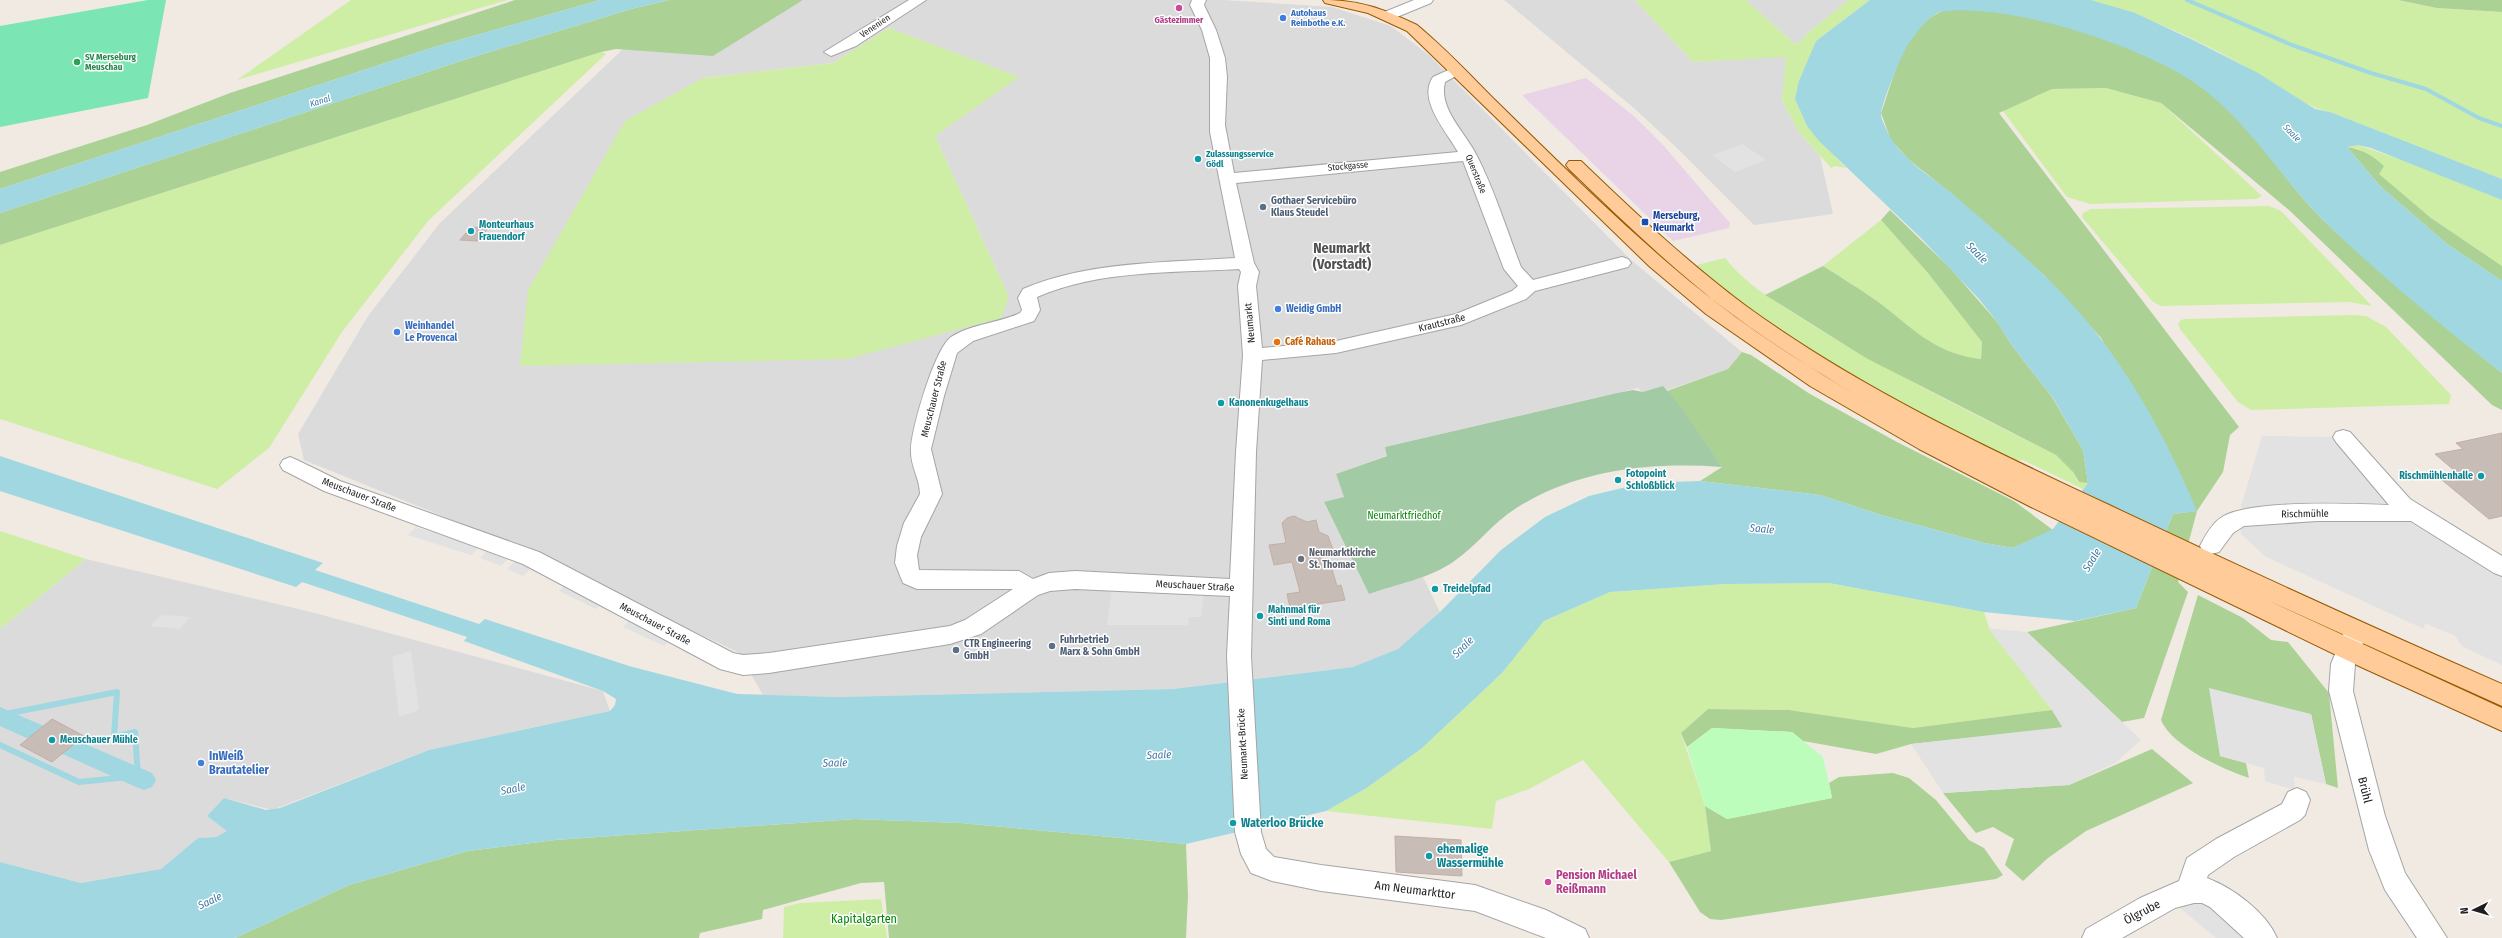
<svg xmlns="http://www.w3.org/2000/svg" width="2502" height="938" font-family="'Fira Sans Condensed',sans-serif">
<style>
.residential{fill:#dcdbdb;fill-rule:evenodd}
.industrial{fill:#e9d4e7}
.grass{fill:#ceeea5}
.forest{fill:#abd294}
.cemetery{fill:#a2caa5}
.park{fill:#bcfdbc}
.pitch{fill:#7be5b3}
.parking{fill:#e2e2e2}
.water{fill:#a0d7e1}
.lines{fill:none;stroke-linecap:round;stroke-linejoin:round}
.stream-far1{stroke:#a0d7e1;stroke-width:4}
.stream{stroke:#a0d7e1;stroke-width:6}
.canal{fill:#a0d7e1;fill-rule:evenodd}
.building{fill:#c8bcb6;stroke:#c2afa4}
.minor-casing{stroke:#a5a5a5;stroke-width:2}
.major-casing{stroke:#975900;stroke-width:2}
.minor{fill:#fff;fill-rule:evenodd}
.major{fill:#ffcb98;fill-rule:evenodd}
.hotel-dot{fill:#d1479c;stroke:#fff;stroke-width:1.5}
.shop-dot{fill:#3f7fe0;stroke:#fff;stroke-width:1.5}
.leisure-dot{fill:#2e9e5b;stroke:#fff;stroke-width:1.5}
.culture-dot{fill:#0f9aa8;stroke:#fff;stroke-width:1.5}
.service-dot{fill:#5c6f8a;stroke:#fff;stroke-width:1.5}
.transit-dot{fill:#1a4fb4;stroke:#fff;stroke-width:1.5}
.food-dot{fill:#e8710a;stroke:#fff;stroke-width:1.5}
.worship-dot{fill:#6b7280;stroke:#fff;stroke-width:1.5}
.labels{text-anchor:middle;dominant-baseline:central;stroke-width:3;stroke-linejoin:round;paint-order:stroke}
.far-shop-label{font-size:9px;font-weight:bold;fill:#366cbe;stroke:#fff;text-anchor:start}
.far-hotel-label{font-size:9px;font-weight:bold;fill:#b23c85;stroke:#fff}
.far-street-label{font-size:9px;fill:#1e1e1e;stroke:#fff}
.far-leisure-label{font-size:9px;font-weight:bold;fill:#27864d;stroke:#fff;text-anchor:start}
.far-water-label{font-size:9px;font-style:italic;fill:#3e79a4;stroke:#fff}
.far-culture-label{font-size:9px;font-weight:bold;fill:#0d838f;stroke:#fff;text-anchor:start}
.service-label{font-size:10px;font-weight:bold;fill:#4e5e75;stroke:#fff;text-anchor:start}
.transit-label{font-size:10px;font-weight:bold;fill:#164399;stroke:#fff;text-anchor:start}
.culture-label{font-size:10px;font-weight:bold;fill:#0d838f;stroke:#fff;text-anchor:start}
.shop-label{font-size:10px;font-weight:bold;fill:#366cbe;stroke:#fff;text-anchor:start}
.street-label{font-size:10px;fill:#1e1e1e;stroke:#fff}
.food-label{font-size:10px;font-weight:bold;fill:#c56008;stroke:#fff;text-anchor:start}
.park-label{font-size:10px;fill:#038404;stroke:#fff}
.worship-label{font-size:10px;font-weight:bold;fill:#5b616d;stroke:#fff;text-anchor:start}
.water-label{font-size:11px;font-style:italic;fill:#3e79a4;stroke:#fff}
.near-shop-label{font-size:12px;font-weight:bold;fill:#366cbe;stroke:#fff;text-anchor:start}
.near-street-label{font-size:12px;fill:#1e1e1e;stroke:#fff}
.near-culture-label{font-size:12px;font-weight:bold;fill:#0d838f;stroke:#fff;text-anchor:start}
.near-hotel-label{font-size:12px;font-weight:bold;fill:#b23c85;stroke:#fff;text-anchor:start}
.near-park-label{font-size:12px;fill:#038404;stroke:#fff}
.district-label{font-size:14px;font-weight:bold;fill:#515151;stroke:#fff}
</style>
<rect width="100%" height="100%" fill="#f0eae3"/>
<!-- residential -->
<g class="residential">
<path d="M803 0H1224L1332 7 1391 26 1430 56 1631 260 1742 352 1728 369 1647 397 1638 388 1385 447 1388 455 1336 474 1344 497 1324 503 1369 594 1423 577 1440 612 1399 649 1353 667 1173 689 837 697 763 695 738 652 482 532 304 460 298 434 368 316 440 223 623 49 713 55ZM889 28 1018 77 935 136 1009 297 703 78 833 63Z"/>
<path d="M1504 0H1635L1693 62 1787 56 1782 100 1798 131 1820 156 1833 214 1754 225 1678 149 1635 109Z"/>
<path d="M1746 0H1849L1810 31 1796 45Z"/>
<path d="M86 559 311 612 603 691 610 711 429 750 272 810 224 798 207 816 228 831 216 837 198 838 161 869 81 883 0 862V629Z"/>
</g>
<!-- industrial -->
<path class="industrial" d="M1586 78 1635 117 1663 145 1730 223 1729 228 1673 241 1522 95Z"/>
<!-- grass -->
<g class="grass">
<path d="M351 0H507L237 80Z"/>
<path d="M1635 0H1746L1796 45 1810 31 1849 0H1870L1816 41 1795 99 1807 126 1846 168 1835 166 1831 168 1798 131 1782 100 1786 57 1693 62Z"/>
<path d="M2091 0H2398L2437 8 2502 12V179L2330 112C2303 107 2282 87 2258 74 2206 43 2150 17 2091 0Z"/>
<path d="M889 28 1019 77 935 136 1009 297 1001 318 847 359 520 366 528 290 625 121 703 78 833 63Z"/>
<path d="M601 52 606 54 428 221 342 332 269 448 217 489 0 419V245Z"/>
<path d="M2106 88 2161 103 2262 196 2256 199 2090 204 2067 197 2003 111 2052 89Z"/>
<path d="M2358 145 2419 166 2502 200V266L2431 218 2378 174 2384 166 2359 149 2347 147Z"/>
<path d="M2269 206 2281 211 2372 306 2349 302 2161 306 2153 302 2082 217 2083 213 2091 209Z"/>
<path d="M1881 220 1928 273 1982 342 1981 359C1931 353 1912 326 1874 299 1857 287 1840 277 1823 266Z"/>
<path d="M1725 258C1749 288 1782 306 1814 326 1892 374 1974 414 2056 455L2073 472 2078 482 2088 483 2083 489 2023 460 2012 461C1971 440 1928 421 1888 398 1820 359 1755 315 1693 266Z"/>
<path d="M2354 315 2366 316 2386 327 2451 395 2449 404 2251 410 2238 402 2180 329 2178 324 2181 320 2185 319Z"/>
<path d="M0 531 86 559 0 629Z"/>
<path d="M1829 583 1984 612 1989 628 2052 710 1913 728 1789 710 1708 709 1681 733 1705 806 1711 851 1669 862 1583 760 1529 789 1496 801 1492 829 1326 811 1365 789 1421 749 1502 673 1544 621 1610 592 1726 584Z"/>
<path d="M881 899 887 938H783L784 907 800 903Z"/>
</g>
<!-- forest -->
<g class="forest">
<path d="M515 0H600L431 48 0 189V172L147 125 230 93Z"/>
<path d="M669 0H803L713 56 616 49 601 52 0 245V213L470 58 631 9Z"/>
<path d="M2398 0H2502V12L2437 8Z"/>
<path d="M1975 4C2057 5 2178 56 2235 116 2266 149 2291 188 2323 220 2344 241 2368 259 2391 279 2427 311 2464 343 2502 373V410L2492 405 2289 210 2161 103 2106 88 2052 89 1999 113 2239 427 2230 435 2223 472 2197 511 2178 582 2188 592 2144 718 2122 722 2027 632 2136 608 2173 514 2196 511 2101 338 2044 275 1952 194 1908 159 1891 140 1881 113C1894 78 1902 31 1938 13 1949 7 1963 6 1975 4Z"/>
<path d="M2347 147C2362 149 2373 156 2384 166L2379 174 2431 218 2502 266V281L2447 244 2380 186Z"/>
<path d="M1890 210 1951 269 1998 323 2013 347 2052 397 2083 450 2088 483 2079 482 2073 472 2056 455 1866 358 1765 295 1823 266C1840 277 1857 287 1874 299 1912 326 1931 353 1981 359L1982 342 1928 273 1881 220Z"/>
<path d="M1742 352 1751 355 1810 394 1897 442 2014 501 2053 530 2013 548 1984 543 1881 515 1820 495 1700 481 1722 467 1667 391 1728 369Z"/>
<path d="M2198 595 2243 618 2271 640 2288 642 2329 693 2338 788 2326 784 2311 714 2220 756 2246 763 2249 778C2222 769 2172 746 2161 720Z"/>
<path d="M1708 709 1789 710 1913 728 2052 710 2063 728 1911 744 1876 754 1803 741 1792 732 1712 728 1687 747 1681 733Z"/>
<path d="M2152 749 2193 783 2086 831 2048 858 2023 881 2005 865 2014 839 1993 827 1976 833 1943 793 2069 785Z"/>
<path d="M1893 773 1909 778 1936 800 1969 840 1984 848 2003 875 1996 879 1721 920 1710 919 1700 912 1669 862 1711 851 1705 806 1727 819 1832 798 1829 783 1839 777Z"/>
<path d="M855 819 961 823 1186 844 1188 896 1186 938H889L884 882 861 883 763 910 762 919 700 933 699 938H235L349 885 468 851 555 840Z"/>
</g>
<!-- cemetery -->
<path class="cemetery" d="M1663 386 1680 406 1722 467C1651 462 1580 469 1518 507 1493 522 1477 546 1453 562 1428 579 1397 584 1369 594L1324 502 1344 497 1336 474 1387 456 1385 447 1617 393 1633 390 1643 392Z"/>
<!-- park -->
<path class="park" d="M1712 728 1792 732 1823 757 1832 798 1727 819 1705 806 1687 747Z"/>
<!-- pitch -->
<path class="pitch" d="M148 0H166L148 98 0 127V26Z"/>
<!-- parking -->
<g class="parking">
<path d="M1743 144 1766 160 1735 172 1712 155Z"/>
<path d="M2262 436 2343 437 2408 504 2502 562V665L2463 647 2455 636 2425 623 2424 629 2266 557 2241 534V506Z"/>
<path d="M416 527 479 547 471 555 408 535Z"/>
<path d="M488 550 509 558 501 566 480 558Z"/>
<path d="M516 561 532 568 523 576 507 569Z"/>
<path d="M566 585 602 603 596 609 559 591Z"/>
<path d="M1112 589 1204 594 1201 617H1189L1188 625H1107Z"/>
<path d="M164 615 190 617 180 629 150 626 159 617Z"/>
<path d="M630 620 671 639 664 646 623 627Z"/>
<path d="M1988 628 2027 632 2141 740 2115 763 2069 785 1943 793 1911 744 2063 727 2052 710Z"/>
<path d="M411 651 419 710 399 717 392 657Z"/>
<path d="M2209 688 2311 714 2326 784 2294 777 2295 790 2265 781 2264 768 2220 756Z"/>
<path d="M2200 898 2248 938H2216L2180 908Z"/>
</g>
<!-- water -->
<g class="water">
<path d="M600 0H669L631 9 470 58 0 213V189L431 48Z"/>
<path d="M1870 0H2091L2135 13 2195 41 2258 73 2315 109 2330 112 2502 179V200L2371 148 2358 145 2347 147 2380 186 2447 244 2502 281V373C2441 325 2380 276 2324 221 2283 180 2253 129 2207 92 2155 49 2005 0 1939 12 1927 18 1919 30 1911 40 1904 48 1881 104 1881 114 1881 118 1883 122 1885 126 1897 158 1931 176 1955 196 1984 221 2013 246 2041 272 2114 342 2158 419 2197 511L2173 514 2136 608 2075 621 1984 612 1829 583 1726 584 1610 592 1544 621 1502 673 1421 749 1365 789 1326 811 1186 844 961 823 855 819 555 840 468 851 349 885 235 938H0V862L81 883 161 869 198 838 216 837 227 831 207 816 224 798 266 810 280 808 429 750 610 711 615 705 616 699 603 691 464 641 467 637 302 582 296 587 0 491V456L323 563 315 570 479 624 485 619 629 666 737 694 837 697 1173 689 1353 667 1398 649 1440 612 1501 550 1545 517 1589 496 1643 483 1700 481 1820 495 1881 515 1984 543 2013 548 2053 529 2088 483 2083 450 2053 398 2013 347 1998 323 1979 299 1921 238 1819 141 1807 126 1795 99 1799 81 1816 41Z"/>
</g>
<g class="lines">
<!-- stream-far1 -->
<path class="stream-far1" d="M2187 0 2292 45 2371 73 2426 89 2479 118 2502 126"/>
<!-- stream -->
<path class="stream" d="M0 715 117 692 114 737 135 732 138 776 79 782 0 745"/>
<!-- canal -->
<path class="canal" d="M0 707 152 773 156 780 152 787 144 790 136 787 0 726Z"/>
</g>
<!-- building -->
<g class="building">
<path d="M471 227 488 228 478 241 460 240Z"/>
<path d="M2502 433V516L2489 519 2436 475 2455 471 2435 454 2463 449 2456 443Z"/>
<path d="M1294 516 1307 522 1316 520 1319 532 1328 536 1335 555 1328 556 1337 586 1341 585 1345 600 1290 608 1287 594 1300 592 1292 562 1274 565 1269 545 1286 543 1282 523 1287 518Z"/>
<path d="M52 719 84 736 52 762 20 745Z"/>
<path d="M1395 836 1461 840 1462 876 1396 872Z"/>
</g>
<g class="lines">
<defs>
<g id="minor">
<path d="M909 0H926L856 46 831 56 824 52Z"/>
<path d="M1192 0H1206L1204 5 1216 30 1225 58 1227 77 1225 125 1234 173 1458 152C1447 132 1417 100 1433 77L1457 66 1465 71 1445 82C1438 109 1466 133 1477 156 1495 191 1507 231 1521 267L1533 280 1622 257 1628 259 1631 263 1628 267 1535 291 1526 299 1461 325 1336 353 1262 360 1256 452 1251 656 1261 832 1266 849 1274 857 1321 865 1475 885 1546 910 1585 929 1589 938H1546L1475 911 1321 891 1272 881 1251 873 1241 854 1235 832 1227 656 1230 596 1075 589 1050 591 1038 595 981 634 950 644 769 673 743 675 720 669 523 564 324 491 283 470 280 465 283 460 290 457 297 460 340 481 539 552 733 653 743 655 769 653 950 626 965 620 1013 589H917L903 583 895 563 897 546 904 523 920 494C920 479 910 465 911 450 911 429 935 348 951 337 971 324 998 323 1020 313L1022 310 1018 298 1023 289C1089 261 1164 263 1235 258L1210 132V58L1202 30 1190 5ZM1463 161 1504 269 1518 286 1512 291 1456 314 1336 341 1262 348 1256 286 1259 272 1254 263 1236 183ZM1239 269 1241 272 1238 286 1243 355 1236 452 1230 579 1075 571 1049 573 1033 579 1019 571 919 570 917 555 921 537 942 494 931 449 944 396 957 353 973 341 1034 321 1040 310 1037 297C1099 270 1172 273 1239 269Z"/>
<path d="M1414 0H1433L1431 3 1392 19 1387 20 1380 16 1382 13Z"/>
<path d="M2343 430 2350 432 2410 499 2502 556V576L2494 573 2411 521H2317L2244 526 2233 533 2219 552 2211 554 2203 552 2200 546C2205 536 2212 523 2222 517 2251 499 2353 504 2389 505L2336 442 2333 437 2336 432Z"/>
<path d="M2355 623 2363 625 2367 632 2355 664 2353 691 2385 816 2405 873 2447 938H2417L2385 890 2369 850 2329 691 2331 664 2347 625Z"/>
<path d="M2297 788 2306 792 2310 800 2305 815 2300 820 2234 857 2208 875 2207 878C2233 888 2266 912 2277 938H2244L2210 907 2202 903H2194L2175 908 2122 938H2082L2086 929 2140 898 2179 881 2187 858 2216 839 2282 804 2288 792Z"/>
</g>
<path id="major" d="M1323 0C1361 0 1383 9 1417 25 1446 49 1471 76 1497 102 1551 155 1605 208 1662 258 1736 323 1820 376 1906 423 1847 390 1789 356 1734 316 1675 272 1622 220 1569 169L1566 165 1569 161H1581C1634 212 1687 262 1746 306 1857 387 1983 446 2107 504 2238 566 2369 626 2502 684V706L2267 600 2502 708V731L2361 667 2031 507 1919 449 1810 386 1706 314 1649 266 1407 31 1368 13 1325 3Z"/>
</defs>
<!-- minor casing -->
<use href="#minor" class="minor-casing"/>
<!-- major casing -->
<use href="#major" class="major-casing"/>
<!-- minor -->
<use href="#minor" class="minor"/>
<!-- major -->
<use href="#major" class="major"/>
</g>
<!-- markers -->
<g class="hotel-dot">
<circle cx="1179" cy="8" r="4"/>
<circle cx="1548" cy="882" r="4"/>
</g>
<g class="shop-dot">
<circle cx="1283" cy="18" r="4"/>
<circle cx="1278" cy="309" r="4"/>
<circle cx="397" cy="332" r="4"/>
<circle cx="201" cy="763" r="4"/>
</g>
<circle class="leisure-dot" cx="77" cy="62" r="4"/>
<g class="culture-dot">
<circle cx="1198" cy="159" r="4"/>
<circle cx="471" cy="231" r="4"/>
<circle cx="1221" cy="403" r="4"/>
<circle cx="2481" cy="476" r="4"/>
<circle cx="1618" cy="480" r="4"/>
<circle cx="1435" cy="589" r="4"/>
<circle cx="1260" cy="616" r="4"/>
<circle cx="52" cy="740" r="4"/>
<circle cx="1233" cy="823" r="4"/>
<circle cx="1429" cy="856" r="4"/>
</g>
<g class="service-dot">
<circle cx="1263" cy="207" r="4"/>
<circle cx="1052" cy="646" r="4"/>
<circle cx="956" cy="650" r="4"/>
</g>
<rect class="transit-dot" x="1641" y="218" width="8" height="8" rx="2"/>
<circle class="food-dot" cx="1277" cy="342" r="4"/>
<circle class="worship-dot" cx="1301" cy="559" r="4"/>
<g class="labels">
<!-- far-shop labels -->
<g class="far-shop-label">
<text x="1291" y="13">Autohaus<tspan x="1291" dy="10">Reinbothe e.K.</tspan></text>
</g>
<!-- far-hotel labels -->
<g class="far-hotel-label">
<text x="1179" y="20">Gästezimmer</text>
</g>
<!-- far-street labels -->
<g class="far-street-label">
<text transform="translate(875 26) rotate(-34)">Venenien</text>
<text transform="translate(1348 166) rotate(-5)">Stockgasse</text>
<text transform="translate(1476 174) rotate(68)">Querstraße</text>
</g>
<!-- far-leisure labels -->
<g class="far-leisure-label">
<text x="85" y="57">SV Merseburg<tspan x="85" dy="10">Meuschau</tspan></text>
</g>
<!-- far-water labels -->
<g class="far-water-label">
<text transform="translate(320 101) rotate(-18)">Kanal</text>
<text transform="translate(2292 133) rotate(46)">Saale</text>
</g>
<!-- far-culture labels -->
<g class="far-culture-label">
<text x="1206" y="154">Zulassungsservice<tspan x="1206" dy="10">Gödl</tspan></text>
</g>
<!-- service labels -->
<g class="service-label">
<text x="1271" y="201">Gothaer Servicebüro<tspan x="1271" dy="12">Klaus Steudel</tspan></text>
<text x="1060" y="640">Fuhrbetrieb<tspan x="1060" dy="12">Marx &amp; Sohn GmbH</tspan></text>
<text x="964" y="644">CTR Engineering<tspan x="964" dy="12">GmbH</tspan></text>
</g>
<!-- transit labels -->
<g class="transit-label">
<text x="1653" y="216">Merseburg,<tspan x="1653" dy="12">Neumarkt</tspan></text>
</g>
<!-- culture labels -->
<g class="culture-label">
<text x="479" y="225">Monteurhaus<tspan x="479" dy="12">Frauendorf</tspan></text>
<text x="1229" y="403">Kanonenkugelhaus</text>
<text x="1626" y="474">Fotopoint<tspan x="1626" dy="12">Schloßblick</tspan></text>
<text x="2473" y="476" text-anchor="end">Rischmühlenhalle</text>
<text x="1443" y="589">Treidelpfad</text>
<text x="1268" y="610">Mahnmal für<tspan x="1268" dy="12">Sinti und Roma</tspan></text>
<text x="60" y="740">Meuschauer Mühle</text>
</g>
<!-- shop labels -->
<g class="shop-label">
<text x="1286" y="309">Weidig GmbH</text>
<text x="405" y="326">Weinhandel<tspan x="405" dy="12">Le Provencal</tspan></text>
</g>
<!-- street labels -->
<g class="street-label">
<text transform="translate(1250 323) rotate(-95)">Neumarkt</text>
<text transform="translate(1442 323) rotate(-14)">Krautstraße</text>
<text transform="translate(934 399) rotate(-76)">Meuschauer Straße</text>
<text transform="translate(359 495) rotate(21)">Meuschauer Straße</text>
<text transform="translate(2305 514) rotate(-1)">Rischmühle</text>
<text transform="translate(1195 586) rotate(3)">Meuschauer Straße</text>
<text transform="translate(655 624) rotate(28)">Meuschauer Straße</text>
<text transform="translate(1243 744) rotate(-93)">Neumarkt-Brücke</text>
</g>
<!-- food labels -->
<g class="food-label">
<text x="1285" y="342">Café Rahaus</text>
</g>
<!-- park labels -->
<g class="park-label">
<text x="1404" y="516">Neumarktfriedhof</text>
</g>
<!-- worship labels -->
<g class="worship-label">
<text x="1309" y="553">Neumarktkirche<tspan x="1309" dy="12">St. Thomae</tspan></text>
</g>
<!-- water labels -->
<g class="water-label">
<text transform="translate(1977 253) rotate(46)">Saale</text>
<text transform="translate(1762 529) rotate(5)">Saale</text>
<text transform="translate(2092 560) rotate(-59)">Saale</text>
<text transform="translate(1463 647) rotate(-45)">Saale</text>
<text transform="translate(1159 755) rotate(-2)">Saale</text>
<text transform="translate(835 763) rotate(-1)">Saale</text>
<text transform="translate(513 789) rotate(-11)">Saale</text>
<text transform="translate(210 901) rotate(-26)">Saale</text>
</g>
<!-- near-shop labels -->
<g class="near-shop-label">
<text x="209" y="756">InWeiß<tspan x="209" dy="14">Brautatelier</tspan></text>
</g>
<!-- near-street labels -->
<g class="near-street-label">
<text transform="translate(2365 790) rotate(76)">Brühl</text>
<text transform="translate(1415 890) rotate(7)">Am Neumarkttor</text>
<text transform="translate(2142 912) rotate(-28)">Ölgrube</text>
</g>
<!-- near-culture labels -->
<g class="near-culture-label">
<text x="1241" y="823">Waterloo Brücke</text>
<text x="1437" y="849">ehemalige<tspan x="1437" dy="14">Wassermühle</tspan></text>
</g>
<!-- near-hotel labels -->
<g class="near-hotel-label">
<text x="1556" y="875">Pension Michael<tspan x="1556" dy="14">Reißmann</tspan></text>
</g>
<!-- near-park labels -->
<g class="near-park-label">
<text x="864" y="919">Kapitalgarten</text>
</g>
<!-- district labels -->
<g class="district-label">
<text x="1342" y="248">Neumarkt<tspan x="1342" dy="16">(Vorstadt)</tspan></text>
</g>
</g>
<!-- north arrow -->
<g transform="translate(2474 910) rotate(265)" stroke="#ffffff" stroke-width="3" paint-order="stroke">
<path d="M0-3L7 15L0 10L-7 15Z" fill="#1e1e1e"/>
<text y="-6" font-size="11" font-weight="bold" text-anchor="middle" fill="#1e1e1e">N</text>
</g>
</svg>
